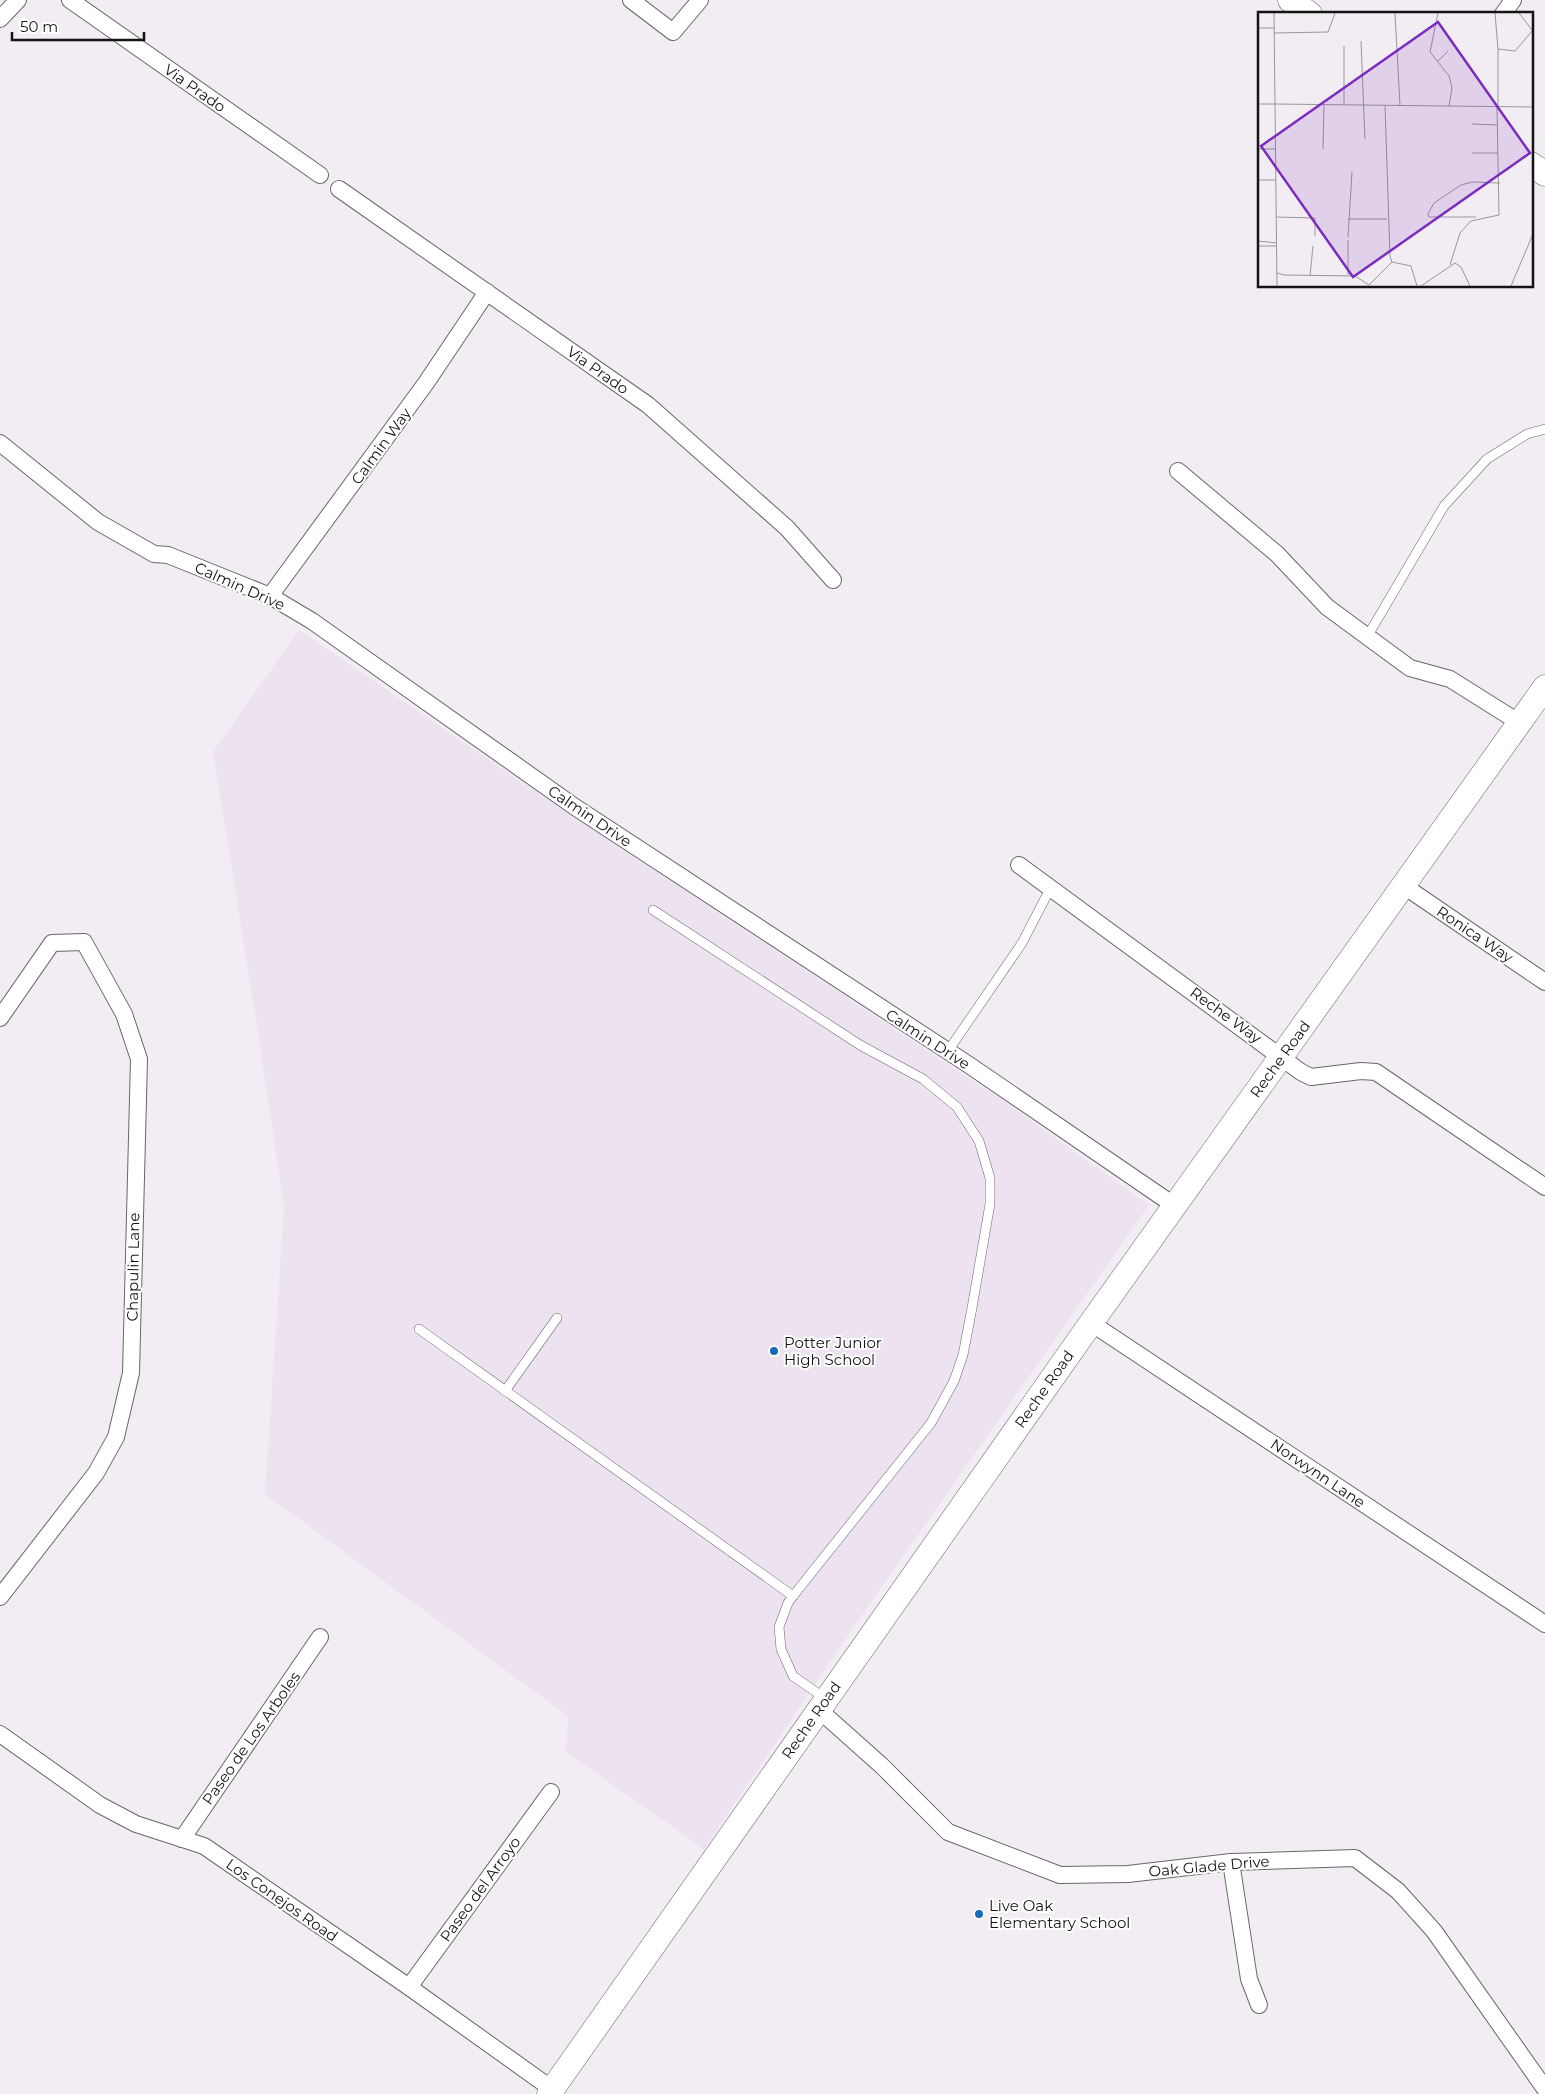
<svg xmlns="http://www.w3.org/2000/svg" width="1545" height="2094" font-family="Montserrat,sans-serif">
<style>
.built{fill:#ede2ef}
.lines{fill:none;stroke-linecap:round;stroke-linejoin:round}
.lane-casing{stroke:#6a666b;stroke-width:10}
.street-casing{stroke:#6a666b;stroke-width:18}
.secondary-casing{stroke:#6a666b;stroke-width:25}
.lane{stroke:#fff;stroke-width:9}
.street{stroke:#fff;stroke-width:16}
.secondary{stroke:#fff;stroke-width:24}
.poi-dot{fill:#166bb9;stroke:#fff;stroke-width:2}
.labels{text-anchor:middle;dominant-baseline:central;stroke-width:4;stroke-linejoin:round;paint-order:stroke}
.street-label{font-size:15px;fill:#151315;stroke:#fff}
.poi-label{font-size:15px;fill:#151315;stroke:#fff;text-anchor:start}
.inset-road{fill:none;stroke:#9a969a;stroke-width:1}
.view{fill:#7b2cbf;fill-opacity:0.15;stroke:#7b2cbf;stroke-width:2.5}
.inset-edge{fill:none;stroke:#151315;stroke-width:2.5}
</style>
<rect width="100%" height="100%" fill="#f2edf3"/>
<!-- built -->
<path class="built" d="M299 630 570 815 998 1097 1149 1205 864 1612 704 1849 566 1752 568 1716 265 1494 284 1207 257 1026 213 752Z"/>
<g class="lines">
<defs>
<g id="lane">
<path d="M1367 637 1444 506 1487 459 1527 434 1545 429"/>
<path d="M653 910 860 1045 923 1079 957 1107 979 1141 990 1178V1204L972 1308 963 1355 954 1381 931 1423 793 1596 788 1603 779 1627 781 1649 793 1676 826 1699"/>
<path d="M948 1051 1022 943 1051 887"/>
<path d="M419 1329 793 1596"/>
<path d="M505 1391 557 1318"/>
</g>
<g id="street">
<path d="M70 0 320 175"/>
<path d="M631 0 673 32 700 0"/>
<path d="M1503 14 1513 0"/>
<path d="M0 19 18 0"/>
<path d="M339 189 648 405 787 528 833 580"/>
<path d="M0 443 98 522 154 554 168 555 270 596 312 621 575 807 969 1065 1175 1206"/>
<path d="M1178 471 1277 554 1327 607 1410 668 1450 679 1520 723"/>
<path d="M270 596 426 383 487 292"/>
<path d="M1019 865 1301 1072 1311 1077 1361 1071 1376 1072 1545 1187"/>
<path d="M1404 886 1545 982"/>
<path d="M0 1018 52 943 84 942 124 1014 139 1059 131 1373 116 1437 96 1473 0 1597"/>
<path d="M1091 1323 1545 1624"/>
<path d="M818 1709 882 1766 948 1832 1060 1875 1128 1874 1231 1862 1355 1858 1398 1891 1434 1931 1545 2089"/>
<path d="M0 1734 100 1805 136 1824 204 1846 409 1987 552 2089"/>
<path d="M182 1839 320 1637"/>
<path d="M1231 1862 1249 1979 1259 2005"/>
<path d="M409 1987 551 1792"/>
</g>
<g id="secondary">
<path d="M1290 0 1310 14"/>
<path d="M1531 164 1545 174"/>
<path d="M549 2094 1091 1323 1545 687"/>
</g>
</defs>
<!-- lane casing -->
<use href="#lane" class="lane-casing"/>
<!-- street casing -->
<use href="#street" class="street-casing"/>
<!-- secondary casing -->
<use href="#secondary" class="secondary-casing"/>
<!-- lane -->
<use href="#lane" class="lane"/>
<!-- street -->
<use href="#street" class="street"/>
<!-- secondary -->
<use href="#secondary" class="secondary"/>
</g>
<!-- markers -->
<g class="poi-dot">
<circle cx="774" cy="1351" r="5"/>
<circle cx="979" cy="1914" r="5"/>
</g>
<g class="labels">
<!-- street labels -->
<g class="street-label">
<text transform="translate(195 88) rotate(35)">Via Prado</text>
<text transform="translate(598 370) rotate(35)">Via Prado</text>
<text transform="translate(381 446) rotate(-54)">Calmin Way</text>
<text transform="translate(240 586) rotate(24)">Calmin Drive</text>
<text transform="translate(590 816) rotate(34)">Calmin Drive</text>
<text transform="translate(1475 934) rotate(34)">Ronica Way</text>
<text transform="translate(1226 1015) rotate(36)">Reche Way</text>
<text transform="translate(928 1039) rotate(33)">Calmin Drive</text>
<text transform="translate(1280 1059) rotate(-54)">Reche Road</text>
<text transform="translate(133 1267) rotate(-89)">Chapulin Lane</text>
<text transform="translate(1044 1389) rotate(-55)">Reche Road</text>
<text transform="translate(1318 1473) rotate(34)">Norwynn Lane</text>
<text transform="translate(811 1720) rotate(-55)">Reche Road</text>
<text transform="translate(251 1738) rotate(-55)">Paseo de Los Arboles</text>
<text transform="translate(1209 1866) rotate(-5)">Oak Glade Drive</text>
<text transform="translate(480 1889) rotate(-54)">Paseo del Arroyo</text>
<text transform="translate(282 1900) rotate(35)">Los Conejos Road</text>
</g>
<!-- poi labels -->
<g class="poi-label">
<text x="784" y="1342">Potter Junior<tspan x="784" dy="17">High School</tspan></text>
<text x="989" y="1905">Live Oak<tspan x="989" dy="17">Elementary School</tspan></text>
</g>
</g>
<!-- overview -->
<g transform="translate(1258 12)">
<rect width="275" height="275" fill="#f2edf3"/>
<path class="inset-road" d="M16 1 19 274M137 1 142 94M180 1 172 40 191 64 194 76 191 94M237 1 240 37M261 1 274 18M0 16H16M16 21 70 20 77 1M103 29 107 127M86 34V93M179 50 190 39M0 92H17M17 92 275 95M127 94 132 244 134 250 153 254 159 274M240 94V37L257 39 275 18M214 112 239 113M0 137H18M65 137 66 93M214 141H240M0 168H18M18 205 57 206V224M218 205H171L170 202 176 191 203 173 214 170 242 171M90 207H129M90 225 94 160M90 228V263M0 229 19 231M0 234H19M192 253 202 221 213 209 241 203 239 95M19 261 26 263 97 264 111 273 134 250M52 264 55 234M163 274 197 251 203 255 212 274M253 274 275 222"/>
<path class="view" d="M180 10 272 141 95 265 3 134Z"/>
<rect width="275" height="275" class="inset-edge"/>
</g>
<!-- scale -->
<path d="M12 32v8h132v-8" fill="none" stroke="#151315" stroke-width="2.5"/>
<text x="20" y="32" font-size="15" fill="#151315" stroke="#ffffff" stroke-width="4" paint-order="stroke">50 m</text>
</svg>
